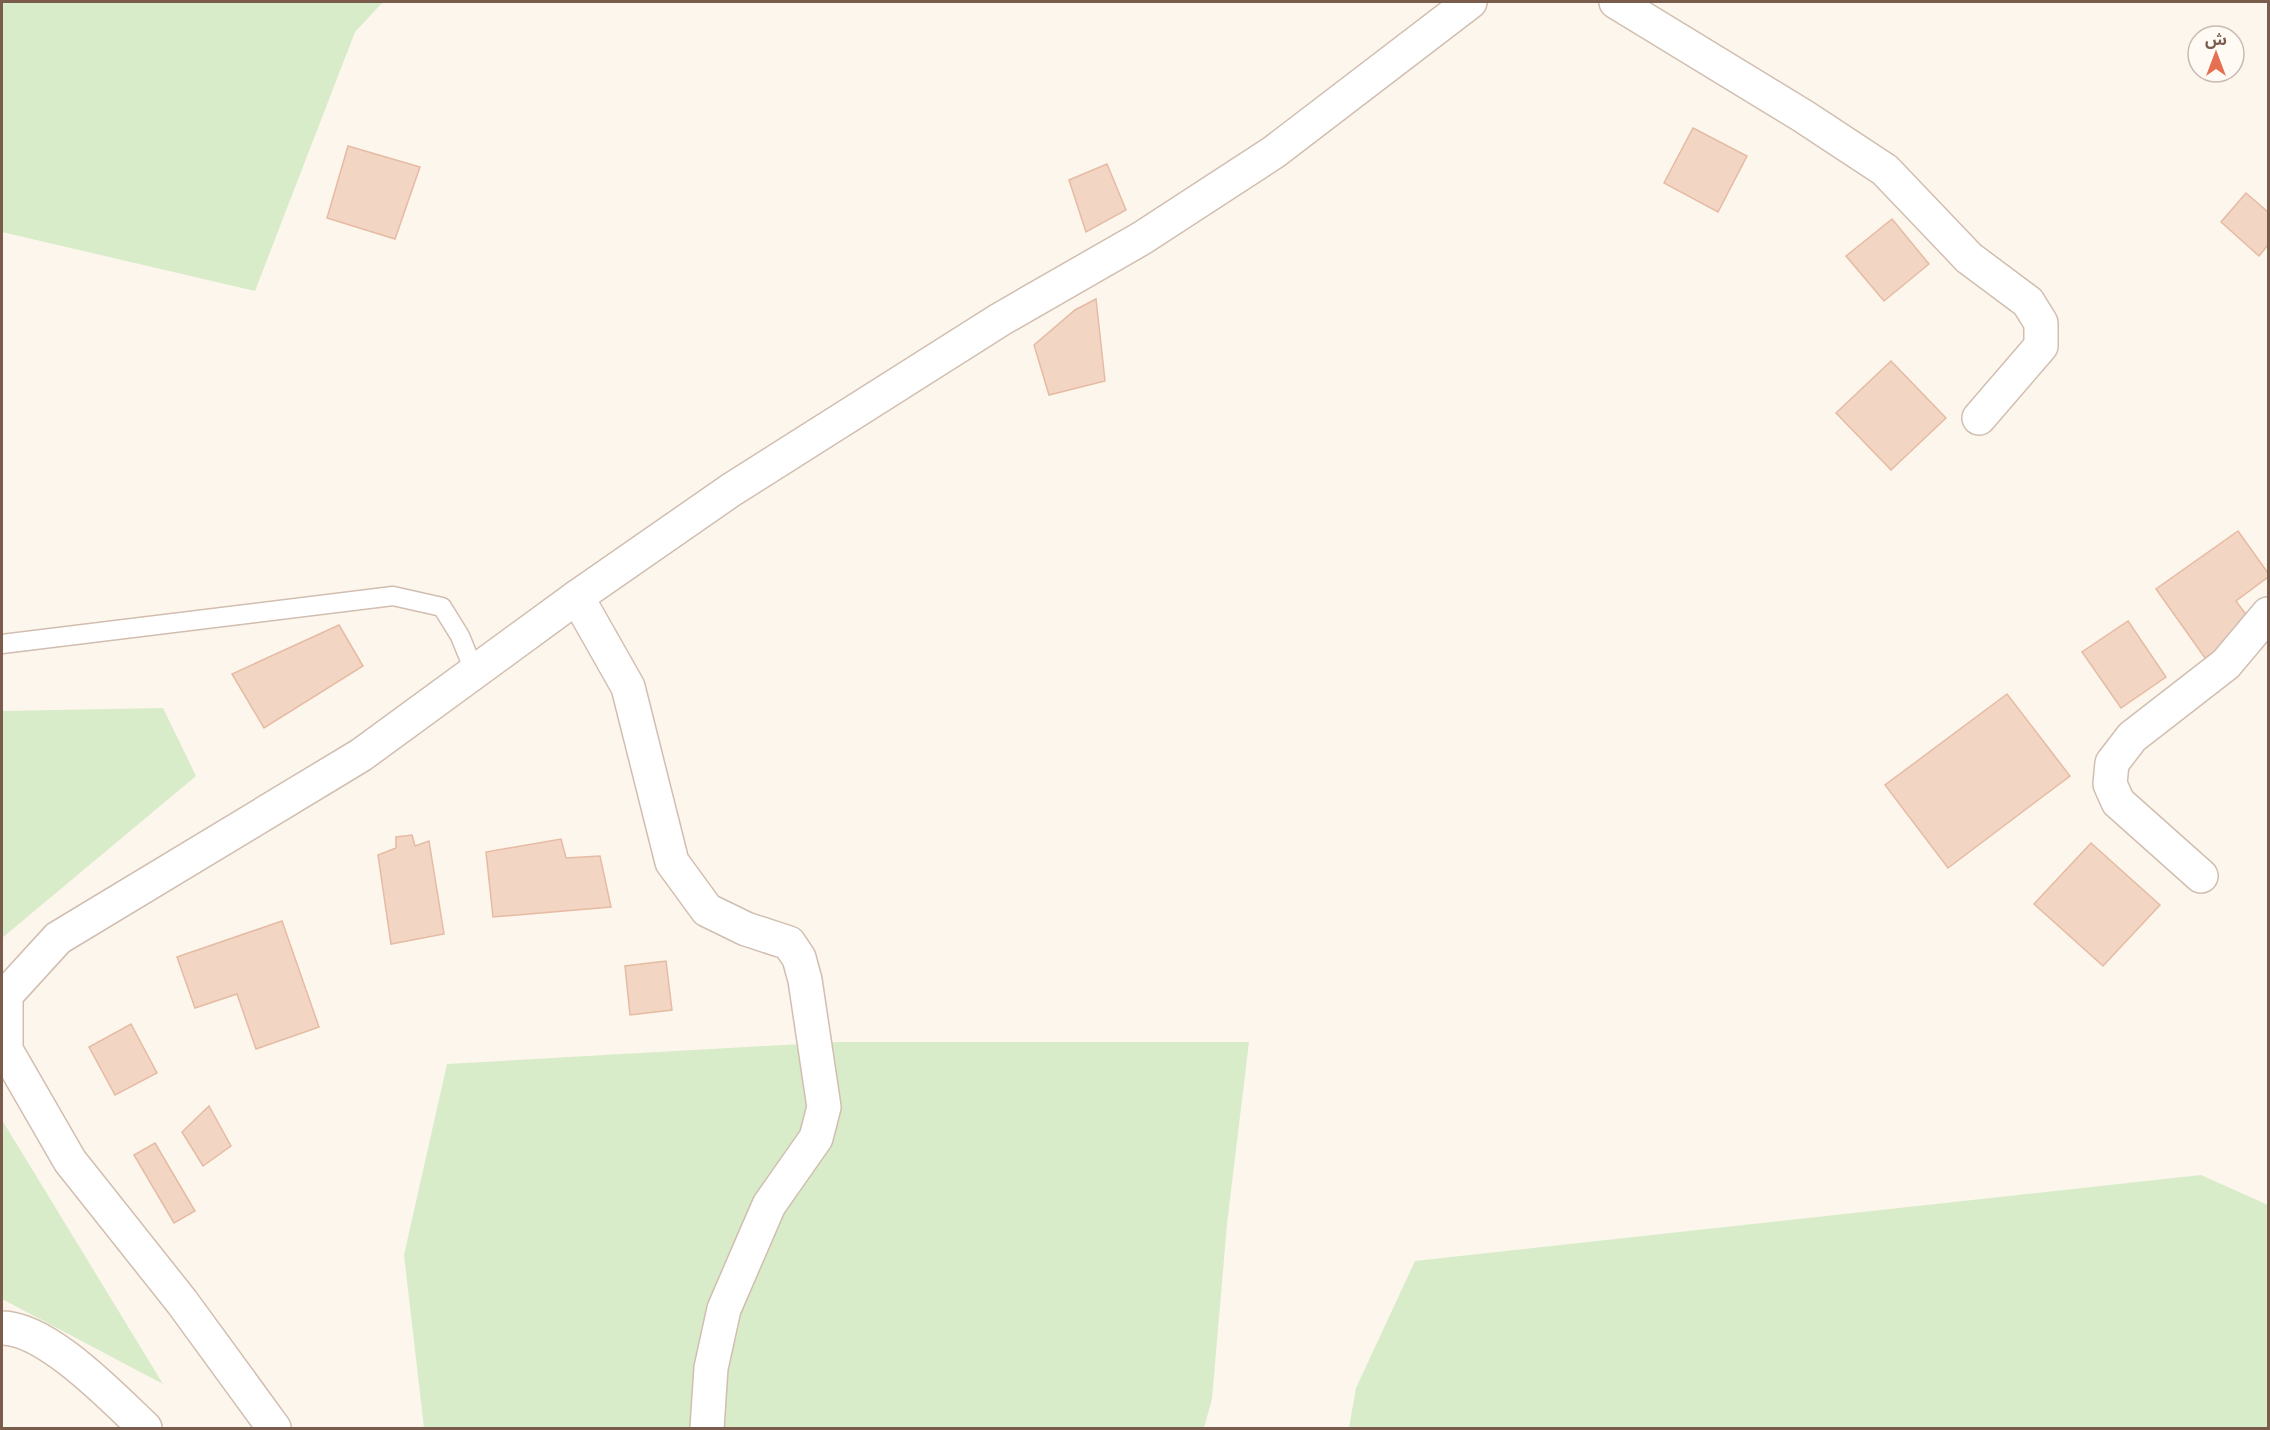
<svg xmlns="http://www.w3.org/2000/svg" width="2270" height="1430" font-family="'DM Sans','Noto Sans Arabic',sans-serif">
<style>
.green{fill:#d8ecc9}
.building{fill:#f3d5c3;stroke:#e6bba3;stroke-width:1.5}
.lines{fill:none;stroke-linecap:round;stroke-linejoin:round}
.lane-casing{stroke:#d1beb0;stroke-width:21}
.street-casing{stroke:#d1beb0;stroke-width:36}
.lane{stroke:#fff;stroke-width:18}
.street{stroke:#fff;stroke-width:33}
</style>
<rect width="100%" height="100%" fill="#fdf6ec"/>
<!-- green -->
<g class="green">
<path d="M2 2H383L355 32 255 291 2 232Z"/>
<path d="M163 708 196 776 2 938V711Z"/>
<path d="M837 1042H1249L1227 1224 1212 1399 1204 1428H424L404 1255 447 1064Z"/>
<path d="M2 1120 163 1384 2 1299Z"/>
<path d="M2201 1175 2268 1205V1428H1349L1356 1388 1415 1261Z"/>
</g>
<!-- building -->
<g class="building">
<path d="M1693 128 1747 156 1718 212 1664 183Z"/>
<path d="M348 146 420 167 395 239 327 218Z"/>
<path d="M1107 164 1126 210 1086 232 1069 180Z"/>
<path d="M2246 193 2268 212V245L2259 256 2221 222Z"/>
<path d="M1892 219 1929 264 1884 301 1846 256Z"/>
<path d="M1096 299 1105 381 1049 395 1034 345 1075 310Z"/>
<path d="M1891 361 1946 418 1891 470 1836 413Z"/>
<path d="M2238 531 2268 573V577L2236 601 2253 624 2205 658 2156 589Z"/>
<path d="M2128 621 2166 677 2121 708 2082 652Z"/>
<path d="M339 625 363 666 264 728 232 674Z"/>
<path d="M2007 694 2070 776 1948 868 1885 785Z"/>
<path d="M412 835 415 846 429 841 444 934 391 944 378 855 396 848V837Z"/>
<path d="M561 839 566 858 600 856 611 907 493 917 486 852Z"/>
<path d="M2091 843 2160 905 2103 966 2034 904Z"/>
<path d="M282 921 319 1027 256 1049 237 994 195 1008 177 957Z"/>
<path d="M666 961 672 1010 630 1015 625 966Z"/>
<path d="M131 1024 157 1073 115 1095 89 1047Z"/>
<path d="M209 1106 231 1146 203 1166 182 1132Z"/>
<path d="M155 1143 195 1211 174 1223 134 1155Z"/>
</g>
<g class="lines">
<defs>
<path id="lane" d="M2 644 393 596 442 607 460 636 475 673"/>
<g id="street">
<path d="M1616 2 1803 116 1885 170 1969 258 2028 302 2041 323V346L1979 418"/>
<path d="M577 597 628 687 672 862 707 910 746 929 789 943 799 958 805 980 824 1107 816 1138 769 1205 724 1309 711 1368 707 1428"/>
<path d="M2201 876 2118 802 2110 784 2112 763 2132 737 2226 664 2268 614"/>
<path d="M2 1328C47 1328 113 1398 145 1428"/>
<path d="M274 1428 182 1302 70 1161 6 1050V995L58 938 361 755 577 597 731 490 1001 319 1142 238 1274 152 1470 2"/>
</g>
</defs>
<!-- lane casing -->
<use href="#lane" class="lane-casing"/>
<!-- street casing -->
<use href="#street" class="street-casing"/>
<!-- lane -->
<use href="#lane" class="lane"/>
<!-- street -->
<use href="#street" class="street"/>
</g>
<!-- border -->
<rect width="2270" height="1430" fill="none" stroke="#7a5c4d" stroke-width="6"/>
<!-- north arrow -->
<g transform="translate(2216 54)"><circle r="28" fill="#fffaf3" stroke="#cabbb1" stroke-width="1.5"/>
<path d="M0-4.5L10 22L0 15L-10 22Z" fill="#e76f51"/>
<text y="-9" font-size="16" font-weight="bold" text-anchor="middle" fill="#7a5c4d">ش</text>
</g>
</svg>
